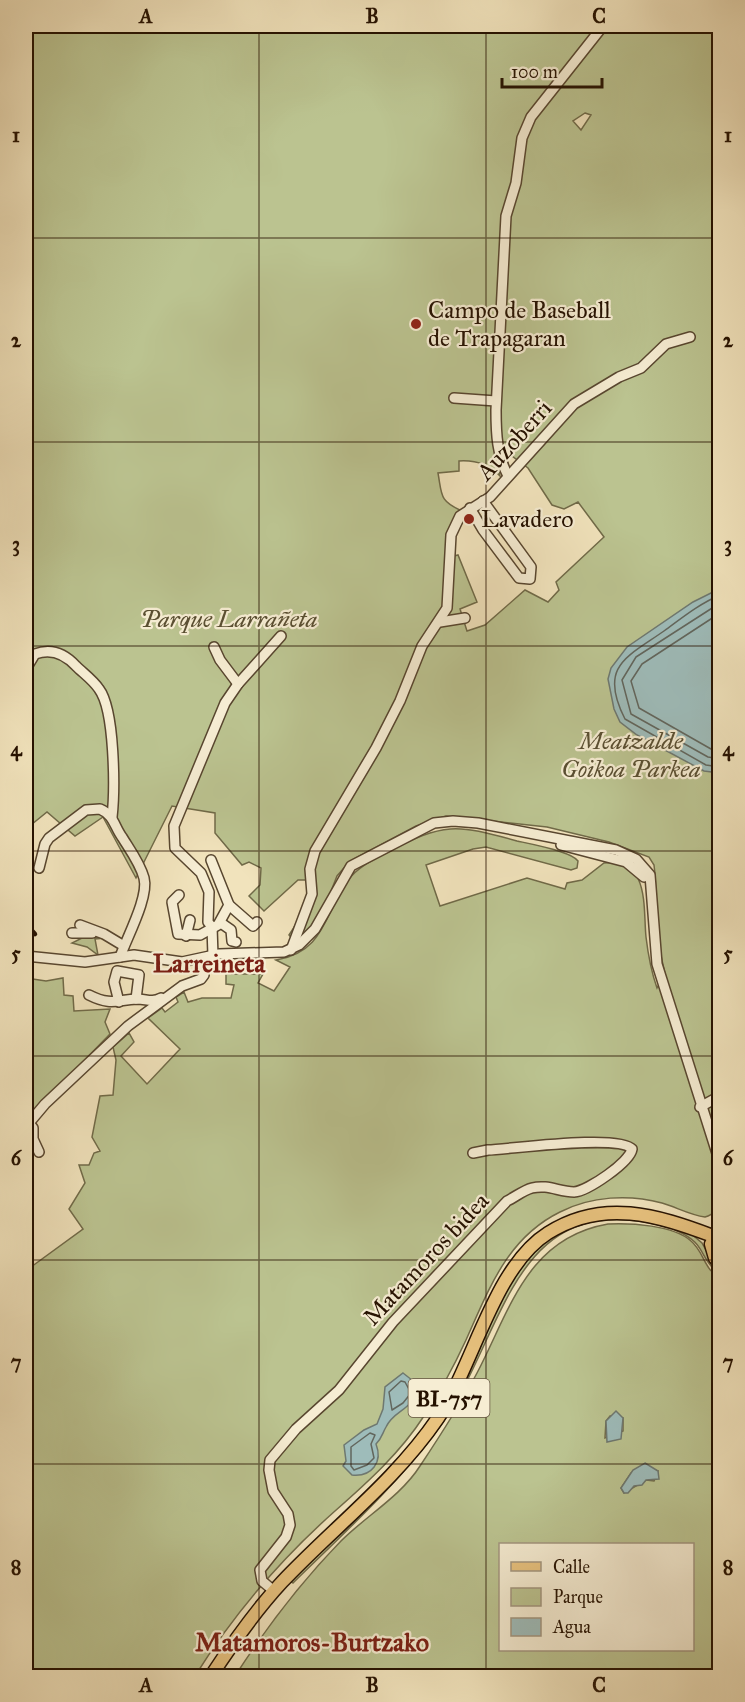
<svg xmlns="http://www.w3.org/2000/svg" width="745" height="1702" font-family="'IM FELL Great Primer',serif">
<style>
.green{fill:#bbc390;stroke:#706a48;stroke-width:1.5;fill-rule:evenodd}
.water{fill:#9ebcba;stroke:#6e7870;stroke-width:1.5}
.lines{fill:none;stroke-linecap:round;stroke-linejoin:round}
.shore{stroke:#62665d;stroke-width:1.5}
.minor-casing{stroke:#58462f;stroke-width:12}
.major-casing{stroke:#251100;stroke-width:15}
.minor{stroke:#f6edd3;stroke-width:9}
.major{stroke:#e8c27e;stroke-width:12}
.rail-casing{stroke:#251100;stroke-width:4.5}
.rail{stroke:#f6edd3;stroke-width:2;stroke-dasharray:7;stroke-linecap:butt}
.grid{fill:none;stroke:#251100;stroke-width:1.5;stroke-opacity:0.55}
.poi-dot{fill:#8f2418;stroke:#f6edd3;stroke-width:2}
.labels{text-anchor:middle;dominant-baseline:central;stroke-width:4.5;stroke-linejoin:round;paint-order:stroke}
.shield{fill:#f6edd3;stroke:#64533f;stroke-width:1.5}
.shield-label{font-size:22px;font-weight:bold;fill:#251100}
.poi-label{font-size:24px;fill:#251100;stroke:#f6edd3;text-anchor:start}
.street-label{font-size:24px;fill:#251100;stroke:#f6edd3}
.park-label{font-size:24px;font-style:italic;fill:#5a4f32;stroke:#f6edd3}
.neighbourhood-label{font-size:26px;font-weight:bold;fill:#7a1f14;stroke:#f6edd3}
.neatline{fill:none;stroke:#251100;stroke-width:2}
.grid-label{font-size:20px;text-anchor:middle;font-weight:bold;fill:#251100}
</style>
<rect width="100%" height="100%" fill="#f1e3bc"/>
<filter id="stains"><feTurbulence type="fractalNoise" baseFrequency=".00333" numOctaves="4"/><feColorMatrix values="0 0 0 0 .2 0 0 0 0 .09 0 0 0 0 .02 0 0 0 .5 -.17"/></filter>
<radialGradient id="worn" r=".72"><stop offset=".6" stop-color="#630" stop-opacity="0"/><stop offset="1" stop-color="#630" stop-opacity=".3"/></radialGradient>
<!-- green -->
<g class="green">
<path d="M26 26H719V1174L713 1172C717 1187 727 1211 705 1217 690 1215 676 1207 662 1203 629 1194 591 1196 560 1212 507 1238 489 1289 466 1340 454 1366 440 1392 424 1416 400 1453 368 1482 335 1511 281 1559 233 1615 195 1676H26V1265L31 1267 83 1229 69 1209 85 1183 79 1165H89L94 1153 100 1151 92 1137 100 1096 113 1095 116 1060 113 1047 129 1033 134 1042 121 1056 147 1084 180 1049 148 1018 162 1008 165 1012 178 1002 176 997 184 992 188 1002 202 998H231L234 985 226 984V974H263L258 983 274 991 290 967 276 960C326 952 324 912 349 879 358 867 373 860 386 853 445 822 455 824 517 841 531 844 570 851 578 861L577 868 571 870 486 847 473 849 426 865 440 906 527 878 565 889 567 883 582 880 604 863C650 857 643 908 646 937 648 954 651 971 657 988L665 974 658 942 655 874 654 865 649 857 609 842 547 827 446 816 416 826 350 861 337 876 324 909 310 929 295 942 289 935C300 919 310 899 308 880H298L264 911 249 896 260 885 261 868 249 862 242 865 215 833V813L172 806 136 878 103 817 75 836 47 812 26 829ZM585 113 591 115 581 130 573 121ZM508 453 528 468 552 505 564 509 578 502 604 537 556 582 559 590 548 602 525 590 485 625 467 631 460 609 477 602 458 555 454 556 456 517 462 511C439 501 442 495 438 473L459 471V461C475 460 489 464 500 476L497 458Z"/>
<path d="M84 937 106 938 95 939 98 955 87 947 72 943Z"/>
<path d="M26 978 46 981 63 978 64 995 73 996 74 1011 110 1009 105 1022 110 1034 26 1120Z"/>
<path d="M36 1132 26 1181 30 1197H26V1143Z"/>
<path d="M615 1216 671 1225 670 1228C510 1182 507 1335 439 1428 396 1486 344 1533 293 1583L290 1581C330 1542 380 1503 412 1459 429 1436 447 1412 460 1387 486 1341 499 1276 544 1243 566 1226 589 1222 615 1216Z"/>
<path d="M608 1224C631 1223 673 1225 691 1241 704 1252 703 1267 719 1278V1676H235C266 1628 301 1582 341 1541 366 1516 401 1496 420 1466 440 1436 460 1405 477 1373 510 1310 527 1238 608 1224ZM610 1416 623 1418V1431L605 1438 606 1421ZM642 1466 658 1471 654 1481 646 1480 624 1493 621 1488 631 1473ZM500 1544H692V1650H500Z"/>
<path d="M675 1227 689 1232 702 1243 719 1274C697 1256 708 1244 675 1230Z"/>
</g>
<!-- water -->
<g class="water">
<path d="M719 589V773L704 771 637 735 620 722 614 709 608 679 611 668 627 647 693 602Z"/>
<path d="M403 1373 417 1384C416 1411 395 1408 386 1427 382 1434 382 1438 376 1444 383 1462 372 1477 352 1475L343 1466 346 1461 344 1445 364 1430 377 1424 383 1409 385 1387Z"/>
<path d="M616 1411 623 1418 621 1439 607 1442 606 1421Z"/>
<path d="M645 1463 658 1471 659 1479 646 1480 642 1485 634 1486 628 1493H624L621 1488 633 1470Z"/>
</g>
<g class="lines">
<!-- shore -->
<g class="shore">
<path d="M720 595C699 604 682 618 664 631 627 657 598 666 625 719L706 765 720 767"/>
<path d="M720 603 636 657 622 680 631 714 708 757 720 759"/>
<path d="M720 613 642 664 631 681 639 708 711 749 720 750"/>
<path d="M401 1381 405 1382 411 1393 403 1403 392 1410 389 1392Z"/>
<path d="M370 1433 375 1435 371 1444 374 1458 367 1465 354 1470 351 1466V1447Z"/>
</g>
<defs>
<g id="minor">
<path d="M454 398 496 401"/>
<path d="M508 476C497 455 496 434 496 410L506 216 516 183 522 138 531 117 603 26"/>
<path d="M470 508 483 530 519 578 530 579 531 567 483 501"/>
<path d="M440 622 465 618"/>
<path d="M214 647 220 660 238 684"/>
<path d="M26 669 35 654C51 648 64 653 76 666 83 673 93 680 99 689 115 710 115 790 112 817"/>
<path d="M561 845 626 862 644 877"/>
<path d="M39 868 45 844 49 838 86 810 100 809C114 815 114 826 122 837 130 850 140 863 144 878 149 897 127 937 120 957"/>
<path d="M179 895 172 902 178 934 200 935 218 925 229 905 211 860"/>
<path d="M229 905 253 926 257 922"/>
<path d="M221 923 231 930 232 941 236 942"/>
<path d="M80 925 104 934 124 946"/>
<path d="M72 933H92"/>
<path d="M186 936 190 920"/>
<path d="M291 950 312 894 310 869 315 851 376 748 400 701 422 646 447 608 451 535 460 516 490 497 574 404 619 377 641 368 666 344 690 337"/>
<path d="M26 956 85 962 134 955 182 962 219 954 284 952 299 945 315 929 351 866 434 823 453 821 478 823 616 850 636 859 650 875 657 964 720 1163"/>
<path d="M213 956 212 927 208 922 209 892 201 873 175 848 174 826 225 703 238 684 281 636"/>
<path d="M89 995C111 1006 116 1000 137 999 147 999 151 1003 161 998"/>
<path d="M119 1002 114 982 117 971 139 975 136 999"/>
<path d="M700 1107 720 1096"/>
<path d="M29 1123 33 1128V1139L39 1152"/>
<path d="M26 1135 29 1123 45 1104 128 1026 182 986 201 979 204 975 202 959"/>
<path d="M274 1591 262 1581 260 1570 286 1537 290 1525 288 1514 273 1491 269 1470 270 1460 296 1429 339 1390 393 1322 507 1201C515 1197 524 1190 532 1188 548 1184 559 1192 574 1192 588 1191 630 1162 632 1149 619 1134 512 1149 488 1150L473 1153"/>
</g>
<g id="major">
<path d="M720 1227 711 1244 715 1258 720 1264"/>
<path d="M211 1676C232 1644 255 1611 282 1582 334 1527 395 1481 438 1418 474 1364 494 1267 548 1233 603 1198 657 1215 713 1236"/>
</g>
</defs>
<!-- minor casing -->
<use href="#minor" class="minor-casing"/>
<!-- major casing -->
<use href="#major" class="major-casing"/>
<!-- minor -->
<use href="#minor" class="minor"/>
<!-- major -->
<use href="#major" class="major"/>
<defs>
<path id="rail" d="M26 924 35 934"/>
</defs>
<!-- rail casing -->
<use href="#rail" class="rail-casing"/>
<!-- rail -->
<use href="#rail" class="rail"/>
</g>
<!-- grid -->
<path class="grid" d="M259 26V1676M486 26V1676M26 238H720M26 442H720M26 646H720M26 851H720M26 1056H720M26 1260H720M26 1464H720"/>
<!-- markers -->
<g class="poi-dot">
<circle cx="416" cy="324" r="6"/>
<circle cx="469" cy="519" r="6"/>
</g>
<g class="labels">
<!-- shield labels -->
<rect class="shield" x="408.5" y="1379" width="81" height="38" rx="4.5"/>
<g class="shield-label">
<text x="449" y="1398">BI-757</text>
</g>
<!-- poi labels -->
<g class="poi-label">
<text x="428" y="310">Campo de Baseball<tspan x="428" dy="28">de Trapagaran</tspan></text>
<text x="481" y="519">Lavadero</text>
</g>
<!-- street labels -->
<g class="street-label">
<text transform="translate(514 440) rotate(-48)">Auzoberri</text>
<text transform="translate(426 1259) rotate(-47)">Matamoros bidea</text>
</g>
<!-- park labels -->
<g class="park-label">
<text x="229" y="619">Parque Larrañeta</text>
<text x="631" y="741">Meatzalde<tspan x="631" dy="28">Goikoa Parkea</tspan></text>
</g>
<!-- neighbourhood labels -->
<g class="neighbourhood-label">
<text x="209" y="963">Larreineta</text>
<text x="312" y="1642">Matamoros-Burtzako</text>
</g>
</g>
<!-- margin -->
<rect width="745" height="1702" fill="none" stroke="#f1e3bc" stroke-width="66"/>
<!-- legend -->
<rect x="499" y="1543" width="195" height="108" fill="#f6edd3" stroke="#a2957f" stroke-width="1.5"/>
<rect x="511" y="1562" width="30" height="9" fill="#e8c27e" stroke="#a2957f" stroke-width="1.5"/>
<text x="553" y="1573" font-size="18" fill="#251100">Calle</text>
<rect x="511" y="1588" width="30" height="18" fill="#bbc390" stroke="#a2957f" stroke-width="1.5"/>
<text x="553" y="1603" font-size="18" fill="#251100">Parque</text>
<rect x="511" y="1618" width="30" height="18" fill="#9ebcba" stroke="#a2957f" stroke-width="1.5"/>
<text x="553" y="1633" font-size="18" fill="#251100">Agua</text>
<!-- scale -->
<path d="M502 78v9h100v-9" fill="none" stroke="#251100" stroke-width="3"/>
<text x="511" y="78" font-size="18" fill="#251100" stroke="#f6edd3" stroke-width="4.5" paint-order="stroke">100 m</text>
<rect x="33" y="33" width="679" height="1636" class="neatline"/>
<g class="grid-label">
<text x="146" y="23">A</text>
<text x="372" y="23">B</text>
<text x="599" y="23">C</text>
<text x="16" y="142">1</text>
<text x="728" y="142">1</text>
<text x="16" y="347">2</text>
<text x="728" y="347">2</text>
<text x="16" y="551">3</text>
<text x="728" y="551">3</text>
<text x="16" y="756">4</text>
<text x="728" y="756">4</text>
<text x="16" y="960">5</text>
<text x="728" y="960">5</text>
<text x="16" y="1165">6</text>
<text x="728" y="1165">6</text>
<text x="16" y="1369">7</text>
<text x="728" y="1369">7</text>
<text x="16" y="1574">8</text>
<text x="728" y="1574">8</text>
<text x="146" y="1692">A</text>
<text x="372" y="1692">B</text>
<text x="599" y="1692">C</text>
</g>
<rect width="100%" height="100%" filter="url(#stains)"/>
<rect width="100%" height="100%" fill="url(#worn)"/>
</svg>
